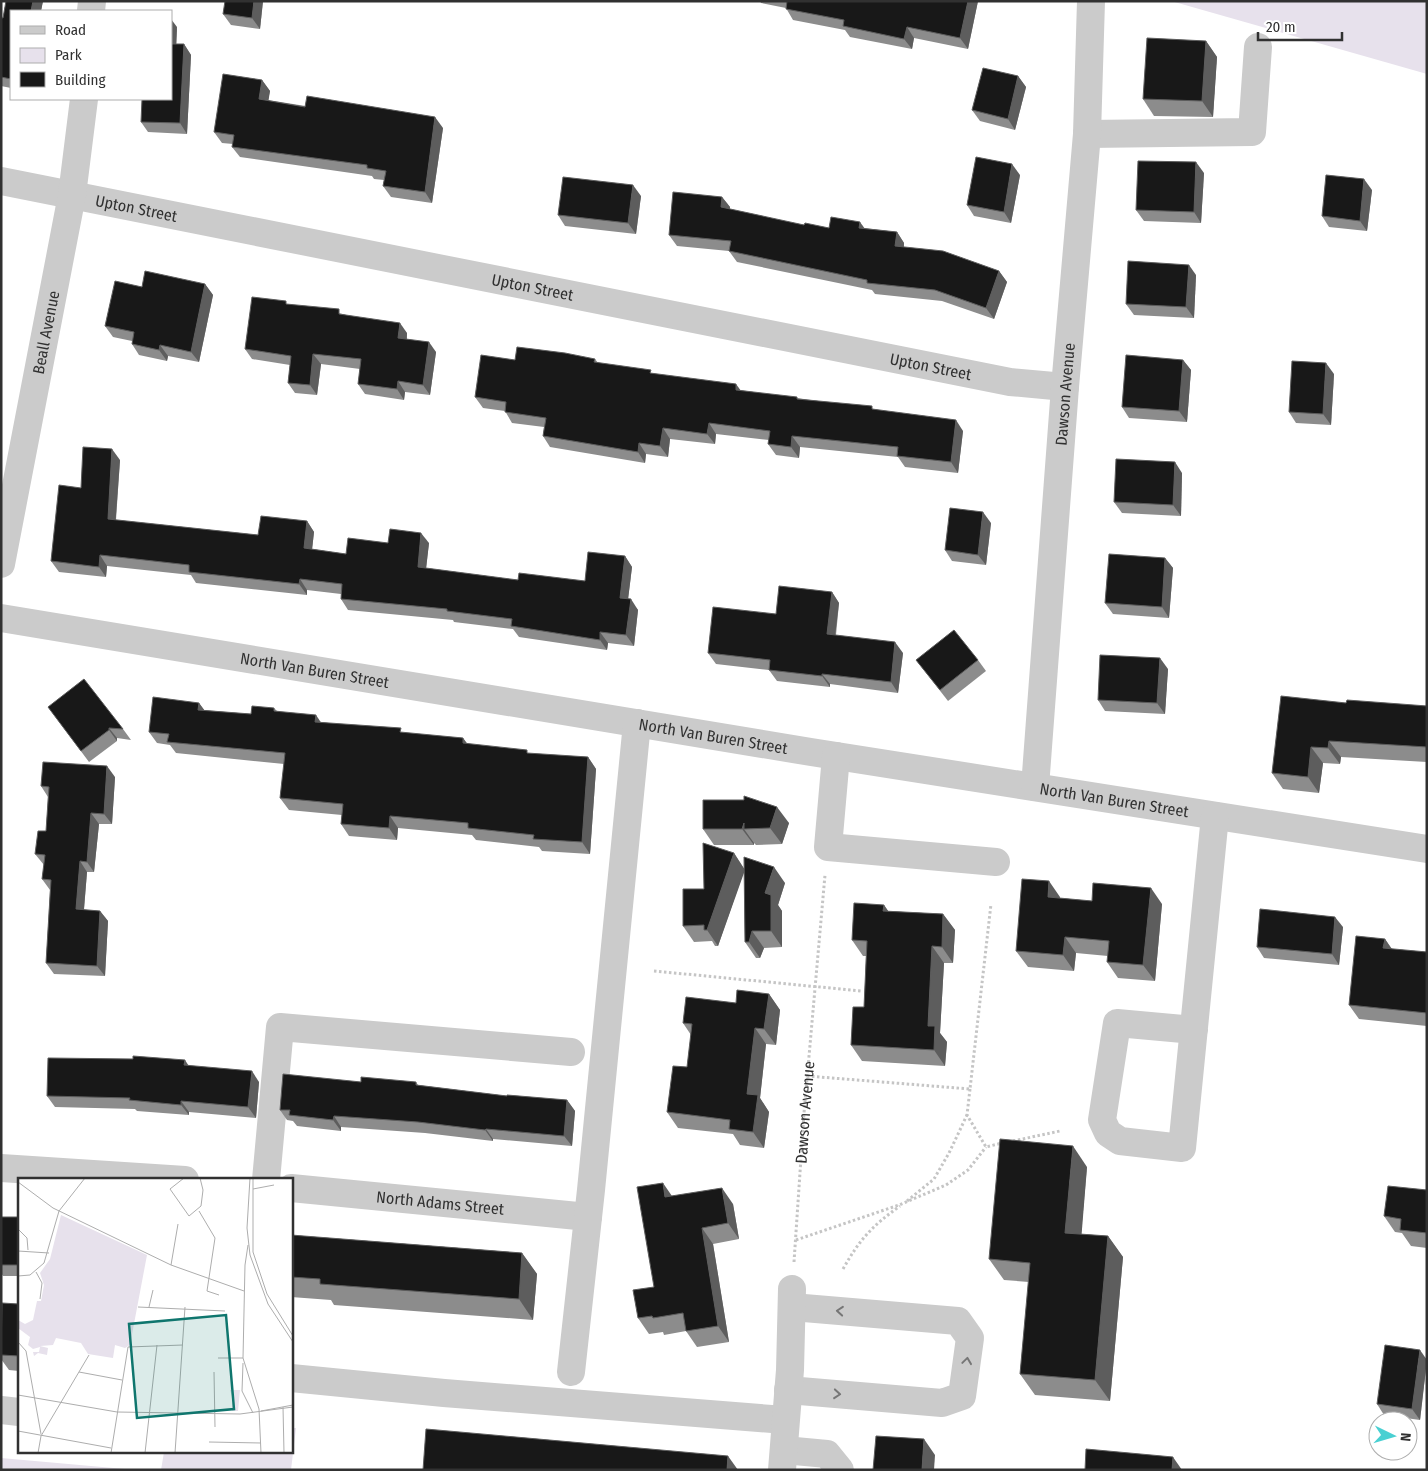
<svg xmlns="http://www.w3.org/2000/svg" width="1428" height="1471" font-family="'Fira Sans Condensed',sans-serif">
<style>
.green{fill:#e7e1ec}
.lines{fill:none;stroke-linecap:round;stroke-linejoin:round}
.path{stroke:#c5c5c5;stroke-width:3;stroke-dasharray:2.5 2.5;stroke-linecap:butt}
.minor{stroke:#cbcbcb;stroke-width:28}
.wall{fill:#8c8c8c}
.shaded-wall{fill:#5d5d5d}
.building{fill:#181818;stroke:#5d5d5d}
.oneway{stroke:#767676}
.labels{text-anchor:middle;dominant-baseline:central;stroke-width:5;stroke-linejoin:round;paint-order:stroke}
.street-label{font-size:16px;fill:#313131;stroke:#fff}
.inset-road{fill:none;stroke:#adadad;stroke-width:1}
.view{fill:#0f766e;fill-opacity:0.15;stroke:#0f766e;stroke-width:2.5}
.inset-edge{fill:none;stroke:#313131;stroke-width:2.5}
</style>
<rect width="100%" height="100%" fill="#fff"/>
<!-- green -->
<g class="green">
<path d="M1171 1H1427V74Z"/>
<path d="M291 1428H296L291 1470H161L164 1452H291Z"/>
<path d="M1 1458 136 1470H1Z"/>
</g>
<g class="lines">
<!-- path -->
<g class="path">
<path d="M654 971 861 991"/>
<path d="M807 1076 970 1089 991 904"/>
<path d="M970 1089 967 1115 986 1147 1002 1143"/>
<path d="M1013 1141 1060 1131"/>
<path d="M907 1201 934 1179 949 1153 967 1115"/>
<path d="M796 1240 899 1205 946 1185 968 1170 986 1147"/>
<path id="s1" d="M794 1262 804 1113 825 875"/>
<path d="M843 1269C860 1239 872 1226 900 1206"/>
</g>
<!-- minor -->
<g class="minor">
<path d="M91 11 92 1"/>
<path d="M1087 134 1252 132 1258 47"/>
<path id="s2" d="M1 181 1010 382 1065 387"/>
<path id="s3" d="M1 564 72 195 84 99"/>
<path id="s4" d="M1 618 811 752 1427 849"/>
<path d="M836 756 828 847 996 862"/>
<path id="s5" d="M1035 787 1065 387 1087 134 1091 1"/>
<path d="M1194 1030 1117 1023 1102 1120 1108 1133 1120 1141 1182 1148 1215 816"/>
<path d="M1 1168 185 1180"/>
<path d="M266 1180 280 1027 571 1052"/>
<path id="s6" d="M291 1188 588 1217"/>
<path d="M571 1372 591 1190 637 723"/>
<path d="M291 1378 444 1393 785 1420"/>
<path d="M788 1390 942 1403 962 1396 970 1338 958 1321 792 1307"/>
<path d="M1 1410 19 1412"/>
<path d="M784 1450 827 1454 840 1470"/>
<path d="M782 1470 790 1370 792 1289"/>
</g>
</g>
<!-- wall -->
<g class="wall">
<path d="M6 1H43L41 11H11V88L1 86V18H3Z"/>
<path d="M263 1 260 29 231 25 223 14Z"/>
<path d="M760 1H978L968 49 914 38 912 49 850 37 845 30 793 20 786 8 761 3Z"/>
<path d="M177 27 176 44H184L191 55 187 134 148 132 141 122Z"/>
<path d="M1206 41 1217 57 1213 117 1154 116 1143 99Z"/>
<path d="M1018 76 1026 87 1015 130 980 121 972 110Z"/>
<path d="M262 80 270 91 268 100 443 128 432 203 391 197 383 186 384 180 374 179 372 176 240 157 232 147 233 144 222 143 214 132Z"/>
<path d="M1204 173 1201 223 1144 221 1136 210Z"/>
<path d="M1020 175 1011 223 974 216 967 205Z"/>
<path d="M1372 190 1367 231 1329 227 1322 216Z"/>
<path d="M641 196 636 234 565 226 558 215Z"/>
<path d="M722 197 730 207 729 209 804 225 829 228H864L897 232 904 243V247L999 271 1007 282 994 319 942 301 875 294 872 290 737 262 729 251 677 246 669 235Z"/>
<path d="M1196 275 1194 318 1134 315 1126 304Z"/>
<path d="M205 284 213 295 199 362 168 356 167 361 139 355 132 344V341L113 337 105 326 142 287Z"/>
<path d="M288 304 343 314 407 333V339L436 352 430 395 405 392 404 400 365 394 358 384 360 369 321 364 317 395 295 393 288 383 290 365 252 359 245 349Z"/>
<path d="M595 359 598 363 740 390 874 409 963 431 958 473 905 467 898 457 800 447 799 458 776 455 768 444 769 440 716 434 715 444 670 439 668 457 646 454 645 463 550 447 543 436 544 427 512 423 505 411 483 408 475 397 515 360Z"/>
<path d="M1183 360 1191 370 1187 422 1129 418 1122 407Z"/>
<path d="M1334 374 1331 425 1296 423 1289 412Z"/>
<path d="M120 460 116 520 258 535 307 521 314 532 312 549 346 554 388 543H429L426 568 518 580 585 581 625 556 632 567 628 599 638 610 634 646 608 643 607 650 519 637 513 629 454 622 453 620 348 610 341 599V594L307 590V595L196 583 191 575 107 566 106 577 59 572 51 561 81 488Z"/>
<path d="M1182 473 1181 516 1122 513 1114 502Z"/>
<path d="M991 523 986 565 952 561 945 550Z"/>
<path d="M1165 558 1173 568 1169 618 1113 614 1105 603Z"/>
<path d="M832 592 839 603 836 635 903 653 898 693 830 684V687L777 681 769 670 716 664 708 653 776 614Z"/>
<path d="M916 660H978L986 671 948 701Z"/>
<path d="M1168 669 1165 714 1105 711 1098 700Z"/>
<path d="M199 703 204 710 251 714 274 708 277 711 321 722 403 733 463 738 467 744 530 754 588 757 596 769 590 854 542 851 539 847 476 840 472 835 398 828 397 840 349 836 341 824 342 815 289 810 280 798 284 764 176 753 170 745 157 743 149 732Z"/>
<path d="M1346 703 1427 706V762L1341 757 1340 764 1323 763 1319 793 1283 789 1272 773Z"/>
<path d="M48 707 123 729 131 740 117 738V741L89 762Z"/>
<path d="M115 777 112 824H99L94 872H87L84 910 100 911 108 921 105 976 54 974 46 963 50 890 42 879 44 865 35 854 46 831 48 797 41 786Z"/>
<path d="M744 800 789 823 782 844 756 845 754 843V845H714L703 829Z"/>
<path d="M734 853 744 869 785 883 778 905 782 911V947L764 948 760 958H756L745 942 744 871 718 946H715L712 941 694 942 683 926 704 889Z"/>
<path d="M1060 897V898L1092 901 1162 904 1155 981 1118 978 1107 962 1108 956 1076 953 1074 971 1028 967 1016 951Z"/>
<path d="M884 905 888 911 943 914 955 930 953 963H944L940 1033 947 1042 945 1066 862 1061 851 1045 864 1007 866 956H863L852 940Z"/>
<path d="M1343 927 1339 965 1264 958 1257 947Z"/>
<path d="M1385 939 1392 949 1427 952V1026L1359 1019 1349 1005Z"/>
<path d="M769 994 780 1010 776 1045 766 1044 760 1098 769 1112 764 1148 740 1145 733 1134 678 1128 667 1112 687 1067 691 1035 683 1023 736 1003Z"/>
<path d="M189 1066 259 1082 256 1118 189 1112V1115L137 1111 135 1109 55 1107 47 1096Z"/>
<path d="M361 1082H416L418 1085 507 1096 567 1100 575 1111 572 1146 493 1139V1141L425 1133 341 1127V1131L297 1126 293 1121 287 1120 280 1110Z"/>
<path d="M1087 1167 1081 1234 1108 1236 1123 1257 1110 1401 1035 1395 1020 1374 1029 1282 1004 1280 989 1259Z"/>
<path d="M1427 1190V1248L1411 1246 1402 1233 1395 1232 1384 1216Z"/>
<path d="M672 1196 733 1204 739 1239 713 1244 729 1342 697 1347 686 1331 664 1335 663 1332 649 1334 638 1318 654 1287Z"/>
<path d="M1 1217H19V1276H3L1 1273Z"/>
<path d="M291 1235 522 1253 537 1274 533 1320 334 1305 331 1300 291 1297Z"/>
<path d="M19 1304V1371L9 1370 1 1359V1310Z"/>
<path d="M1427 1360 1420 1420 1384 1415 1377 1404Z"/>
</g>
<!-- shaded-wall -->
<g class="shaded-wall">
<path d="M33 1H43L41 11H31Z"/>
<path d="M254 1H263L260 29 252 18Z"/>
<path d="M968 1H978L968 49 960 38Z"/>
<path d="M171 19 177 27 176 54 171 48Z"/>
<path d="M907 27 914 38 912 49 904 39Z"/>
<path d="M1206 41 1217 57 1213 117 1202 101Z"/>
<path d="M184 44 191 55 187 134 180 123Z"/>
<path d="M1018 76 1026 87 1015 130 1008 119Z"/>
<path d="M262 80 270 91 267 110 259 99Z"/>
<path d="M435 117 443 128 432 203 425 192Z"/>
<path d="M1196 162 1204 173 1201 223 1194 212Z"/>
<path d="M1012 164 1020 175 1011 223 1004 212Z"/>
<path d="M1364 179 1372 190 1367 231 1360 221Z"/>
<path d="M633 185 641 196 636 234 628 223Z"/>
<path d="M722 197 730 207 729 218 721 207Z"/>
<path d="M860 222 868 233 859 228Z"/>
<path d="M897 232 904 243 903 257 895 246Z"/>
<path d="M1189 265 1196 275 1194 318 1186 307Z"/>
<path d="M999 271 1007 282 994 319 986 308Z"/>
<path d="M205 284 213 295 199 362 191 352Z"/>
<path d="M400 323 407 333 406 348 398 338Z"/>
<path d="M429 342 436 352 430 395 423 385Z"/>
<path d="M160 345 168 356 167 361 159 350Z"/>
<path d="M313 354 321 364 317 395 310 385Z"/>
<path d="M1183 360 1191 370 1187 422 1179 411Z"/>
<path d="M1326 363 1334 374 1331 425 1323 414Z"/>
<path d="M398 381 405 392 404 400 397 389Z"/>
<path d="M736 384 744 395 736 390Z"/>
<path d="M956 420 963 431 958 473 951 462Z"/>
<path d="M709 423 716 434 715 444 707 434Z"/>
<path d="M663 428 670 439 668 457 660 446Z"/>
<path d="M792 436 800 447 799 458 791 447Z"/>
<path d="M639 443 646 454 645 463 638 452Z"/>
<path d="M112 449 120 460 115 529 108 519Z"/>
<path d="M1175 462 1182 473 1181 516 1173 505Z"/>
<path d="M983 512 991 523 986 565 978 555Z"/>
<path d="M307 521 314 532 311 559 304 548Z"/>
<path d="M421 533 429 543 425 578 418 567Z"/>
<path d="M100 555 107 566 106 577 99 567Z"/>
<path d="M625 556 632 567 627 608 620 598Z"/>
<path d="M1165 558 1173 568 1169 618 1162 607Z"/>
<path d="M300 579 307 590V595L299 584Z"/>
<path d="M832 592 839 603 834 645 827 634Z"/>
<path d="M631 599 638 610 634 646 626 635Z"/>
<path d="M600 632 608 643 607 650 600 640Z"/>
<path d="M895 642 903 653 898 693 891 682Z"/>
<path d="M1160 658 1168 669 1165 714 1157 703Z"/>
<path d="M822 674 830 684V687L822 676Z"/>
<path d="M199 703 208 715 198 710Z"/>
<path d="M316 715 324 727 315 722Z"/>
<path d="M109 728 117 738V741L109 730Z"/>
<path d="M463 738 472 750 463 743Z"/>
<path d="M1329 741 1341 757 1340 764 1328 748Z"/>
<path d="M1311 747 1323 763 1319 793 1308 777Z"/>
<path d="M588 757 596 769 590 854 582 842Z"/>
<path d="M107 766 115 777 112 824 104 814Z"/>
<path d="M777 807 789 823 782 844 770 828Z"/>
<path d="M91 813 99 824 94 872 87 862Z"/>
<path d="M390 816 398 828 397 840 389 828Z"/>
<path d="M744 823V829L754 843V845L742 829Z"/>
<path d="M734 853 745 870 718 946 707 930Z"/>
<path d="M80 861 87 872 83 920 76 909Z"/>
<path d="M774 867 785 883 778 905 782 911V947L771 931 765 893Z"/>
<path d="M1049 881 1060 897 1059 913 1048 897Z"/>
<path d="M1151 888 1162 904 1155 981 1143 965Z"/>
<path d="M884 905 895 921 883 911Z"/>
<path d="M100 911 108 921 105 976 97 966Z"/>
<path d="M943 914 955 930 953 963 942 947Z"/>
<path d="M1335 917 1343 927 1339 965 1332 954Z"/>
<path d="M752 931 764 948 760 958 749 942Z"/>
<path d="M1065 937 1076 953 1074 971 1063 955Z"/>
<path d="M1385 939 1395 954 1383 948Z"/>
<path d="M932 946 944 963 940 1033 947 1042 945 1066 934 1050 928 1026Z"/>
<path d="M769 994 780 1010 776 1045 764 1029Z"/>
<path d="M755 1028 766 1044 760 1098 769 1112 764 1148 753 1132 747 1094Z"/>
<path d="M185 1060 192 1071 184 1065Z"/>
<path d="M252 1071 259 1082 256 1118 248 1107Z"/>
<path d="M567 1100 575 1111 572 1146 564 1136Z"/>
<path d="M181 1101 189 1112V1115L181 1105Z"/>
<path d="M334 1116 341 1127V1131L333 1120Z"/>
<path d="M486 1129 493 1139V1141L485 1130Z"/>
<path d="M1073 1146 1087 1167 1080 1254 1065 1233Z"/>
<path d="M663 1183 674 1199 665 1197Z"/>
<path d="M722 1188 733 1204 739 1239 728 1223Z"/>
<path d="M702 1228 713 1244 729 1342 718 1326Z"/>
<path d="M1108 1236 1123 1257 1110 1401 1095 1380Z"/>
<path d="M522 1253 537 1274 533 1320 519 1299Z"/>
<path d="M1420 1350 1427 1360 1420 1420 1412 1409Z"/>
<path d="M924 1439 935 1455 934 1470H922Z"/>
<path d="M728 1456 738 1470H727Z"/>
<path d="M1173 1457 1182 1470H1172Z"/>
</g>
<!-- building -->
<g class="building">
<path d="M6 1H33L31 11H11V79L1 77V18H3Z"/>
<path d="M225 1H254L252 18 223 14Z"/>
<path d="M787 1H968L960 38 907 27 904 39 843 26 844 20 786 9Z"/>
<path d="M1147 38 1206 41 1202 101 1143 99Z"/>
<path d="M171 44H184L180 123 141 122 142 99H171Z"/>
<path d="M983 68 1018 76 1008 119 972 110Z"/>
<path d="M223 74 262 80 259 99 305 107 307 96 435 117 425 192 383 186 386 171 367 168V165L232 147 234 135 214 132Z"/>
<path d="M976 157 1012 164 1004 212 967 205Z"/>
<path d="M1138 161 1196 162 1194 212 1136 210Z"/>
<path d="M1326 175 1364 179 1360 221 1322 216Z"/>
<path d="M563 177 633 185 628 223 558 215Z"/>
<path d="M673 192 722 197 721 207 804 225 805 223 829 228 831 217 860 222 859 228 897 232 895 246 943 251 999 271 986 308 935 290 867 283V280L729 251 731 241 669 235Z"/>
<path d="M1128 261 1189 265 1186 307 1126 304Z"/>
<path d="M145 271 205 284 191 352 160 345 159 350 132 344 134 332 105 326 115 281 142 287Z"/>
<path d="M252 297 286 301V304L339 309V314L400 323 398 338 429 342 423 385 398 381 397 389 358 384 361 359 313 354 310 385 288 383 291 356 245 349Z"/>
<path d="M517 347 565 353 595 359 594 362 651 370 650 373 736 384V390L797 397V399L872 406V409L956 420 951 462 897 456 898 447 792 436 791 447 768 444 770 431 709 423 707 434 663 428 660 446 639 443 638 452 543 436 546 418 505 412 506 402 475 397 481 355 515 360Z"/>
<path d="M1126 355 1183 360 1179 411 1122 407Z"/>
<path d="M1292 361 1326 363 1323 414 1289 412Z"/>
<path d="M83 447 112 449 108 519 258 535 261 516 307 521 304 548 346 554 348 538 388 543 390 529 421 533 418 567 518 580 519 573 585 581 588 552 625 556 620 598 631 599 626 635 600 632V640L511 626 512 619 447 611V609L341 599 342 584 300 579 299 584 189 572V565L100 555 99 567 51 561 59 485 81 488Z"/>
<path d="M1116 459 1175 462 1173 505 1114 502Z"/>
<path d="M950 508 983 512 978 555 945 550Z"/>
<path d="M1109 554 1165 558 1162 607 1105 603Z"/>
<path d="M779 586 832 592 827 634 895 642 891 682 822 674V676L769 670 770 660 708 653 713 607 776 614Z"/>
<path d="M954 630 978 660 940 690 916 660Z"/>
<path d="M1100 655 1160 658 1157 703 1098 700Z"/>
<path d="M84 679 123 729 109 728V730L81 751 48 707Z"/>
<path d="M1281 696 1346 703 1347 700 1427 706V747L1329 741 1328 748 1311 747 1308 777 1272 773Z"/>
<path d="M153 697 199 703 198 710 251 714 252 706 274 708V711L316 715 315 722 401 728 400 732 463 738V743L527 750V753L588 757 582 842 533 839 534 835 468 828V823L390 816 389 828 341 824 343 804 280 798 285 753 167 742 169 734 149 732Z"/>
<path d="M43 762 107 766 104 814 91 813 87 862 80 861 76 909 100 911 97 966 46 963 51 880 42 879 45 855 35 854 38 831H46L49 787 41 786Z"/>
<path d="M744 796 777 807 770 828 744 829V823L742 829H703V800H744Z"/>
<path d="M703 843 734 853 707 930H704V925L683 926V889H704Z"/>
<path d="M744 857 774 867 765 893 771 895V931H752L749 942H745Z"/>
<path d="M1022 879 1049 881 1048 897 1092 901 1093 883 1151 888 1143 965 1107 962 1109 941 1065 937 1063 955 1016 951Z"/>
<path d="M854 903 884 905 883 911 943 914 942 947 932 946 928 1026H935L934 1050 851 1045 853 1007H864L867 941 852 940Z"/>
<path d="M1260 909 1335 917 1332 954 1257 947Z"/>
<path d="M1356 936 1385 939 1383 948 1427 952V1013L1349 1005Z"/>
<path d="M737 990 769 994 764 1029 755 1028 747 1094 758 1095 753 1132 729 1129 730 1120 667 1112 673 1066 687 1067 692 1024 683 1023 686 997 736 1003Z"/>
<path d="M133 1056 185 1060 184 1065 252 1071 248 1107 181 1101V1105L129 1100 130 1098 47 1096 48 1058 133 1059Z"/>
<path d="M283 1074 361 1082V1077L416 1082V1085L507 1096V1095L567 1100 564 1136 486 1129 485 1130 418 1122 334 1116 333 1120 289 1115 290 1110H280Z"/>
<path d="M1000 1139 1073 1146 1065 1233 1108 1236 1095 1380 1020 1374 1030 1263 989 1259Z"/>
<path d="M663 1183 665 1197 722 1188 728 1223 702 1228 718 1326 686 1331 683 1313 653 1318 652 1316 638 1318 633 1290 654 1287 637 1187Z"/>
<path d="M1388 1186 1427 1190V1233L1400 1230 1401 1219 1384 1216Z"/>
<rect x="1" y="1217" width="18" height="48"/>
<path d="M291 1235 522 1253 519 1299 320 1284V1279L291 1277Z"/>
<path d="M2 1303 19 1304V1356L1 1355Z"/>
<path d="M1385 1345 1420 1350 1412 1409 1377 1404Z"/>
<path d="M426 1429 728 1456 727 1470H423Z"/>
<path d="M876 1436 924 1439 922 1470H873Z"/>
<path d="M1086 1449 1173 1457 1172 1470H1085Z"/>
</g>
<!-- one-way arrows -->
<defs><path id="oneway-chevron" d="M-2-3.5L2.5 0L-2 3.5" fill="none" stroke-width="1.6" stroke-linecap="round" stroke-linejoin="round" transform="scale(1.25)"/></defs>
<g class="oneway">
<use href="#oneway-chevron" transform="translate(840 1311) rotate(-175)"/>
<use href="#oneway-chevron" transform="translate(967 1361) rotate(-82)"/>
<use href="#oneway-chevron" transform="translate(837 1394) rotate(5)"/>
</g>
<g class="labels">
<!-- street labels -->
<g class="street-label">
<text stroke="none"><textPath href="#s2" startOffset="138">Upton Street</textPath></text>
<text stroke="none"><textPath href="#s2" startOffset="542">Upton Street</textPath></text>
<text stroke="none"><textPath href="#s3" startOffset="236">Beall Avenue</textPath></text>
<text stroke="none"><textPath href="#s2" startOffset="948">Upton Street</textPath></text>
<text stroke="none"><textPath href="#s5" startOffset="394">Dawson Avenue</textPath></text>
<text stroke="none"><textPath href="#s4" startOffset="318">North Van Buren Street</textPath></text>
<text stroke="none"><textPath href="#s4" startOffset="722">North Van Buren Street</textPath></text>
<text stroke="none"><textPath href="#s4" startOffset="1128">North Van Buren Street</textPath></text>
<text stroke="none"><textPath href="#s1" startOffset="150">Dawson Avenue</textPath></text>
<text stroke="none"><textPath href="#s6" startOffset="150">North Adams Street</textPath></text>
</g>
</g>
<!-- overview -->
<g transform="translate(18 1178)">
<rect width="275" height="275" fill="#fff"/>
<path d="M43 37 129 77 112 167 107 170 97 167 95 180 70 176 63 165 38 160 35 167 22 168 30 170 29 177 20 175 16 178 15 174H21L22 169 15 171 10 167 12 159 0 150V142L7 146 15 142 19 123H23L26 107 22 95 32 81ZM212 212H222L220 233H214L215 221Z" fill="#e7e1ec"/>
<path class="inset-road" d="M166 0 152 11 171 38 183 28 185 12 182 0M232 0 229 50 232 77 250 126 275 164M235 0V74L249 116 275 158M0 4 35 30 153 87 226 113M235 11 256 7M181 33 197 60 189 113 201 117M0 51 9 60 10 72M0 73 31 75M153 87 160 46M227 87 225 180 241 231 243 275M227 87 230 67M18 94 24 105 22 121M0 98 12 97 26 85 41 33 67 0M120 129 207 133M131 129 135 112M0 164 8 173 23 256M200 180H225M225 185 224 213 235 235M61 194 104 202M196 194 197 249M0 217 99 234 222 236 275 229M265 229 266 275M243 233 275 227M0 253 93 270M191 264 243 265M20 275 23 258 71 177M93 275 110 169 165 167M127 275 139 167M157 275 167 129"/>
<path class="view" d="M208 137 216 231 119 240 111 146Z"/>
<rect width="275" height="275" class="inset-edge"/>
</g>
<!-- border -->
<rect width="1428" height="1471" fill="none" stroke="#313131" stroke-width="5"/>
<!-- legend -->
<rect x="10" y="10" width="162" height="90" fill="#ffffff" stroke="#adadad"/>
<rect x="20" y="26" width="25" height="8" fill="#cbcbcb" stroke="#adadad"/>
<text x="55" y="35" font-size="15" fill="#313131">Road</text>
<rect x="20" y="48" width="25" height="15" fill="#e7e1ec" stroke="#adadad"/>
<text x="55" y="60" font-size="15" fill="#313131">Park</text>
<rect x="20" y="72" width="25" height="15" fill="#181818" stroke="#adadad"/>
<text x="55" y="85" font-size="15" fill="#313131">Building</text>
<!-- north arrow -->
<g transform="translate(1393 1436) rotate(95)"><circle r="24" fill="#ffffff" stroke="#adadad"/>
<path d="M0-4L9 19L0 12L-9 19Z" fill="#49d0d2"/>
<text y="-8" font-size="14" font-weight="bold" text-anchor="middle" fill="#313131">N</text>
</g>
<!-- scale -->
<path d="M1258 32v8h84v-8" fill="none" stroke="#313131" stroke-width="2.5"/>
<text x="1266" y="32" font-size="15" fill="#313131" stroke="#ffffff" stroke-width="4" paint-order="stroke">20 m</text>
</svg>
